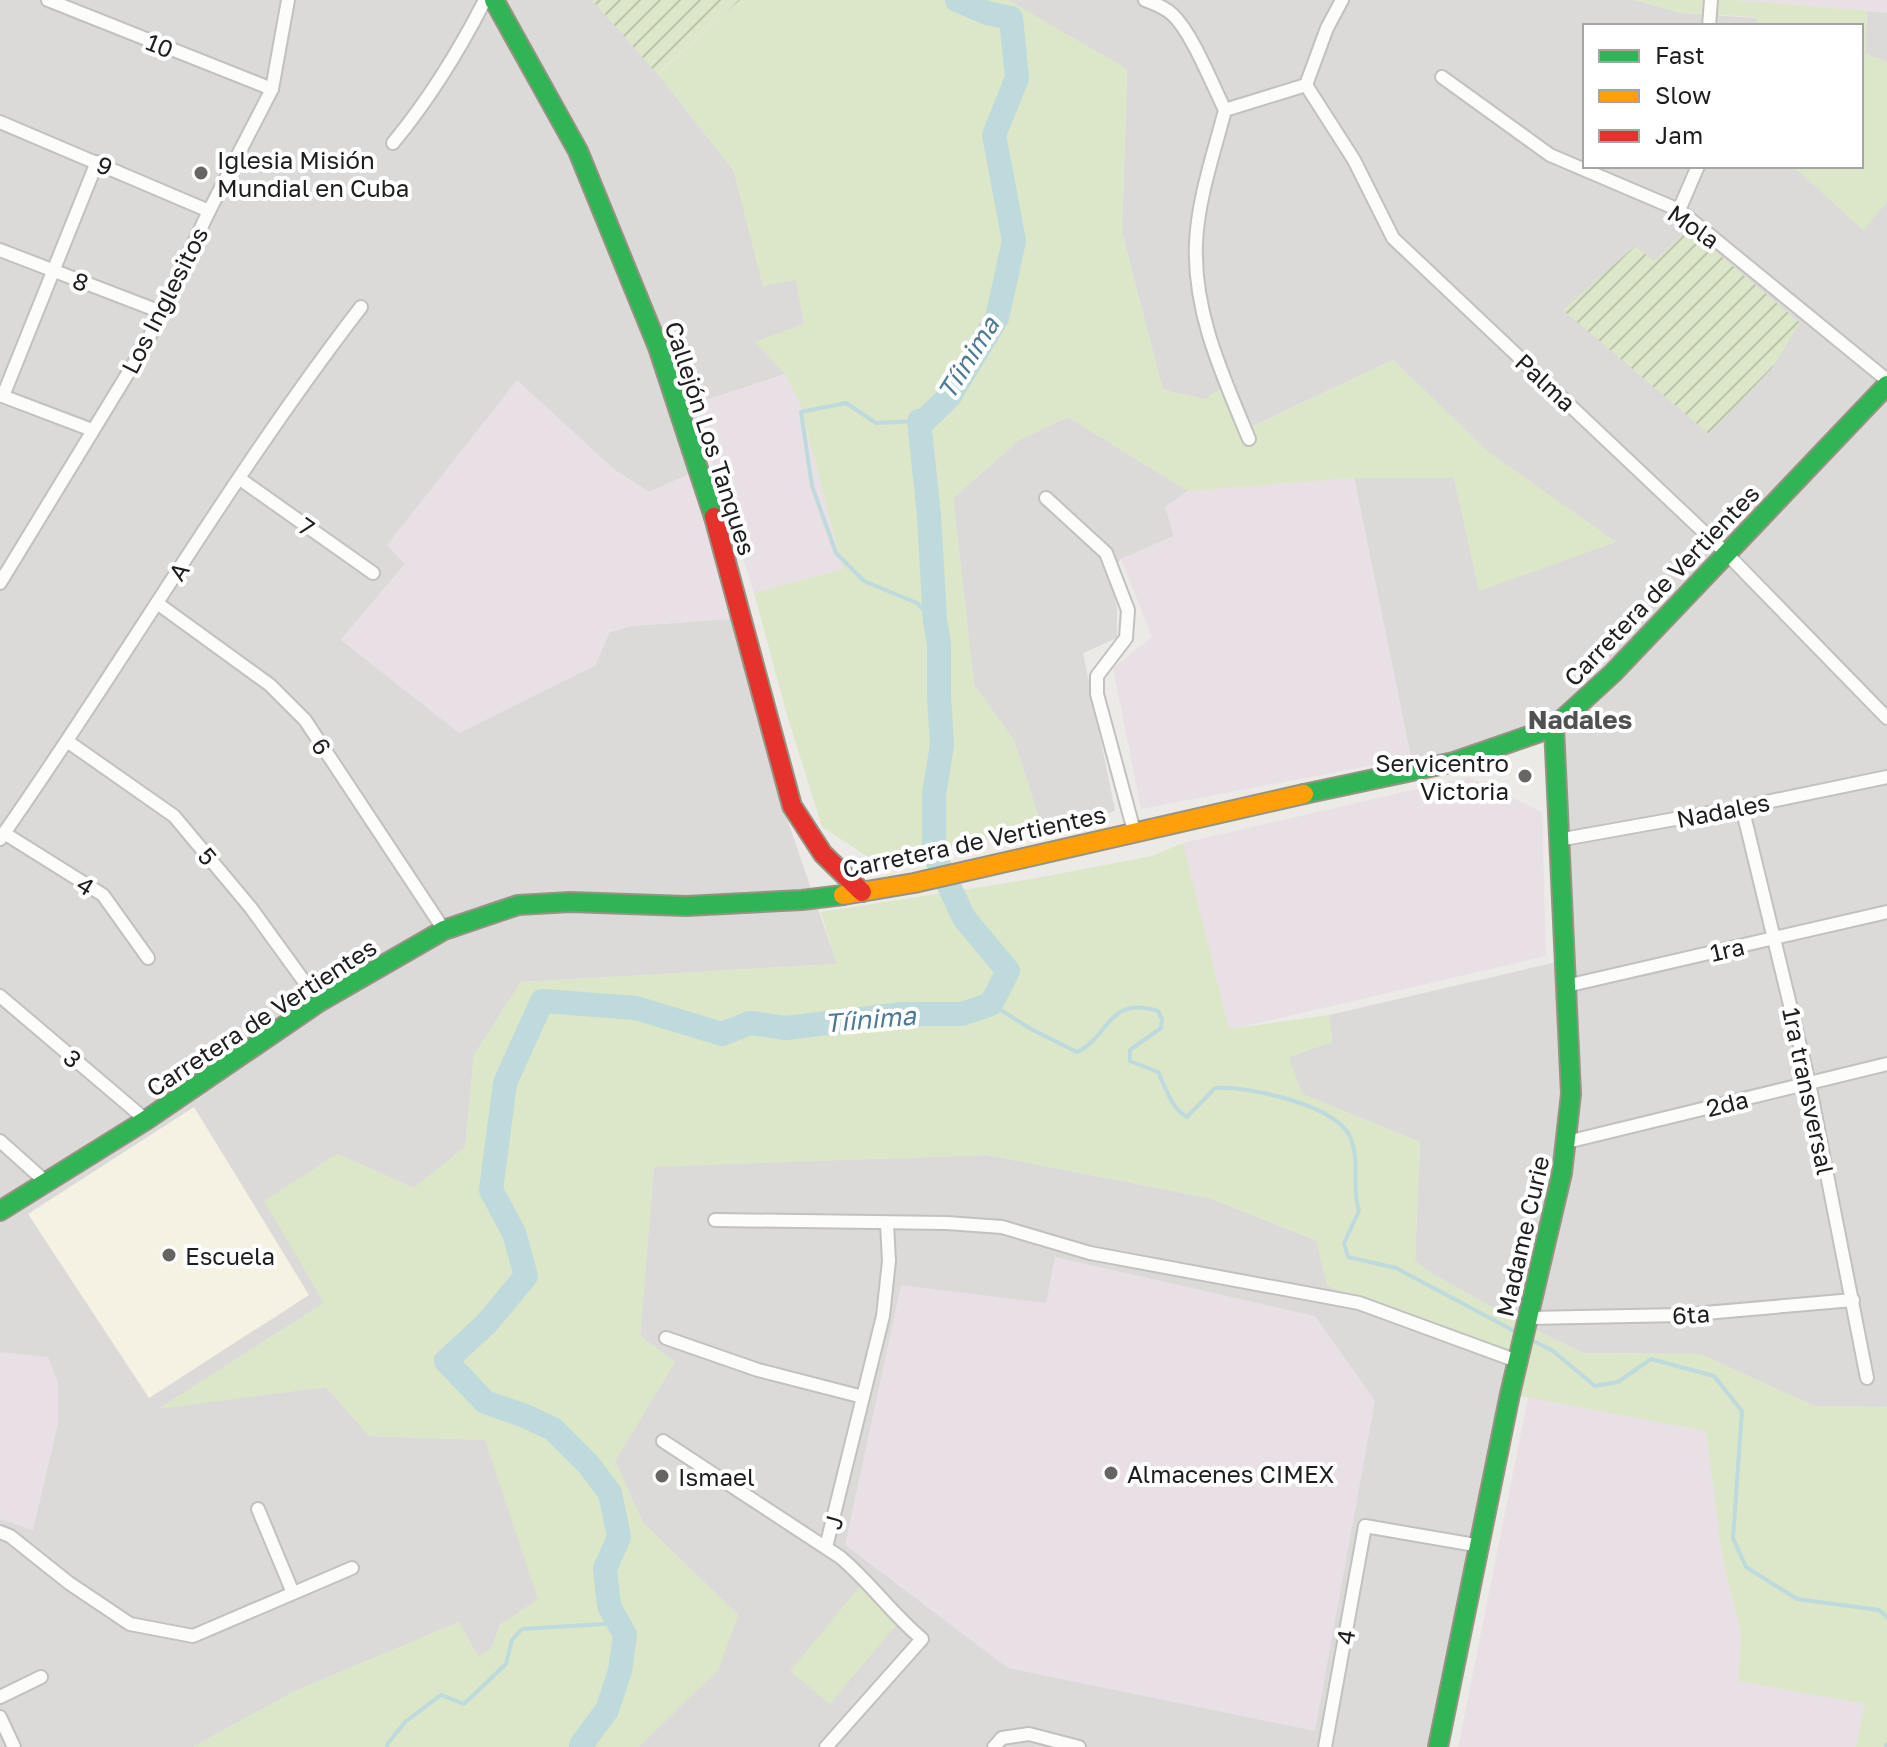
<svg xmlns="http://www.w3.org/2000/svg" width="1887" height="1747" font-family="'Golos Text',sans-serif">
<style>
.residential{fill:#dbdad8;fill-rule:evenodd}
.industrial{fill:#e9e0e6}
.education{fill:#f5f2e3}
.grass{fill:#dce6c9}
.garden{fill:url(#garden-furrows)}
.parking{fill:#dcdbda}
.lines{fill:none;stroke-linecap:round;stroke-linejoin:round}
.stream{stroke:#bedadc;stroke-width:4}
.river{stroke:#bedadc;stroke-width:24}
.street-casing{stroke:#c2c1bf;stroke-width:16}
.fast-casing{stroke:#959381;stroke-width:22}
.slow-casing{stroke:#959381;stroke-width:22}
.jam-casing{stroke:#959381;stroke-width:22}
.street{stroke:#fcfcfb;stroke-width:12}
.fast{stroke:#30b455;stroke-width:18}
.slow{stroke:#ff9f0a;stroke-width:18}
.jam{stroke:#e5322d;stroke-width:18}
.poi-dot{fill:#666564;stroke:#fff;stroke-width:3}
.labels{text-anchor:middle;dominant-baseline:central;stroke-width:8;stroke-linejoin:round;paint-order:stroke}
.street-label{font-size:24px;fill:#1e1e1e;stroke:#fff}
.poi-label{font-size:24px;fill:#1e1e1e;stroke:#fff;text-anchor:start}
.water-label{font-size:26px;font-style:italic;fill:#4d7a95;stroke:#fff}
.neighbourhood-label{font-size:26px;font-weight:bold;fill:#515151;stroke:#fff}
</style>
<defs>
<pattern id="garden-furrows" width="10" height="10" patternUnits="userSpaceOnUse" patternTransform="scale(2)"><rect width="10" height="10" fill="#dce6c9"/><path d="M-1 1l2-2M0 10L10 0M9 11l2-2" fill="none" stroke="#bcc5ac"/></pattern>
</defs>
<rect width="100%" height="100%" fill="#eceae7"/>
<!-- residential -->
<g class="residential">
<path d="M0 0H592L658 74 734 171 763 286 796 279 804 324 756 342 785 374 694 404 784 810 837 964 521 982 474 1055 465 1147 414 1188 337 1154 324 1303 160 1408 326 1387 370 1436 486 1440 539 1599 500 1625 491 1650 478 1657 459 1622 293 1692 193 1747H0ZM616 471 649 492 694 472 729 619 632 626 610 632 341 640 405 564Z"/>
<path d="M1008 0H1634L1682 13 1757 18 1758 26H1585V166H1793L1863 229 1887 202V1407L1814 1406 1700 1354 1583 1353 1517 1321 1429 1272 1415 1261 1420 1142 1302 1094 1288 1057 1332 1042 1329 1015 1561 961 1552 740 1411 758 1354 478H1454L1479 590 1615 542 1487 451 1393 360 1251 427 1205 399 1163 390 1122 233 1127 70ZM1635 247 1654 262 1564 310Z"/>
<path d="M1867 11 1887 13V62L1865 54Z"/>
<path d="M1068 417 1188 491 1166 507 1174 536 1121 559 1108 573 1117 608V638L1083 653 1115 810 1104 816 1042 828 1014 740 974 685 953 498 1019 440Z"/>
<path d="M987 1155 1209 1198 1316 1240 1516 1355 1431 1747H639L738 1615 643 1523 615 1461 675 1362 640 1336 654 1166Z"/>
</g>
<!-- industrial -->
<g class="industrial">
<path d="M1735 0H1887V13L1867 11Z"/>
<path d="M785 374 800 404 843 569 754 593 694 404Z"/>
<path d="M517 380 616 471 649 492 695 472 730 619 632 626 610 631 596 665 459 733 341 640 405 565 387 545Z"/>
<path d="M1354 478 1411 758 1141 809 1113 668 1152 637 1121 559 1174 536 1165 507 1188 491Z"/>
<path d="M1469 777 1542 812 1546 956 1229 1030 1183 843Z"/>
<path d="M1055 1257 1315 1316 1375 1401 1315 1731 1008 1668 845 1545 901 1285 1046 1303Z"/>
<path d="M0 1352 48 1357 58 1382V1424L33 1530 0 1519Z"/>
<path d="M1528 1397 1706 1431 1722 1556 1741 1635 1738 1681 1865 1704 1856 1747H1458Z"/>
</g>
<!-- education -->
<path class="education" d="M194 1107 309 1295 149 1398 28 1214Z"/>
<!-- grass -->
<g class="grass">
<path d="M740 0H1008L1127 69 1122 233 1163 390 1205 399 1228 383 1252 427 1393 360 1487 451 1616 542 1479 591 1454 478H1354L1188 491 1068 417 1019 440 953 498 974 685 1014 740 1042 828 878 863 822 827 787 715 754 593 843 569 800 404 785 374 755 342 804 324 796 280 763 286 734 171 658 74Z"/>
<path d="M1634 0H1735L1867 11 1865 54 1887 62V202L1863 230 1793 166H1861V26H1758L1757 17 1682 13Z"/>
<path d="M1183 843 1229 1029 1329 1015 1332 1042 1289 1057 1302 1094 1420 1142 1415 1260 1429 1272 1517 1321 1583 1353 1700 1354 1814 1406 1887 1407V1747H1856L1865 1704 1738 1681 1741 1634 1722 1556 1706 1431 1510 1394 1515 1355 1327 1286 1316 1240 1209 1198 987 1155 654 1167 640 1336 675 1362 615 1461 643 1523 738 1615 719 1669 639 1747H193L293 1692 459 1622 478 1656 491 1649 500 1625 538 1599 485 1440 369 1436 326 1387 158 1409 324 1303 264 1201 337 1154 414 1188 465 1147 474 1055 521 982 836 964 821 912 1026 880 1152 856Z"/>
<path d="M860 1586 896 1625 830 1704 790 1671Z"/>
</g>
<!-- garden -->
<g class="garden">
<path d="M592 0H740L657 74Z"/>
<path d="M1689 229 1800 323 1772 368 1709 434 1563 310 1635 246 1654 261Z"/>
</g>
<!-- parking -->
<path class="parking" d="M896 1632 914 1648 857 1712 840 1700Z"/>
<g class="lines">
<!-- stream -->
<g class="stream">
<path d="M919 421 876 423 846 403 801 412 812 486 836 553 864 581 917 603 935 621"/>
<path d="M991 1004 1031 1029 1077 1052C1109 1038 1107 995 1158 1011L1162 1019 1161 1028 1130 1050V1061L1158 1072C1166 1088 1171 1108 1187 1117L1215 1088C1249 1086 1336 1105 1350 1137 1361 1161 1351 1187 1359 1211L1344 1243 1348 1257 1396 1268 1520 1334"/>
<path d="M1528 1338 1553 1351 1595 1386 1618 1382 1651 1359 1714 1376 1742 1411 1733 1538 1746 1567 1797 1599 1879 1610 1887 1617"/>
<path d="M387 1747 388 1743 405 1722 441 1695 464 1704 506 1664 512 1640 522 1629 619 1623"/>
<path d="M1886 1747 1887 1744"/>
</g>
<!-- river -->
<path class="river" d="M581 1747V1745L607 1710 620 1671 625 1635 609 1606 605 1569 619 1537 610 1493 589 1465 553 1429 525 1416 485 1402 446 1361 487 1323 526 1276 514 1233 491 1190 505 1083 542 1001 636 1008 722 1034 750 1023 786 1028 902 1014H962L991 1004 1008 971 964 918 934 854V794L942 745 939 696V643L935 621 929 515 919 421H924L949 397 997 318 1014 241 994 135 1017 78 1011 18 987 13 957 0"/>
<defs>
<g id="street">
<path d="M48 0 272 89"/>
<path d="M1145 0C1155 4 1165 7 1173 15 1192 33 1212 84 1225 110 1214 153 1198 198 1196 243 1193 313 1223 376 1249 439"/>
<path d="M1709 26 1711 0"/>
<path d="M1442 77 1550 155 1679 210 1887 380"/>
<path d="M1306 85 1354 160 1393 238 1726 553 1887 718"/>
<path d="M1306 85 1327 28 1342 0"/>
<path d="M1225 110 1306 85"/>
<path d="M0 122 209 211"/>
<path d="M393 143C430 98 459 51 485 0"/>
<path d="M1679 210 1698 166"/>
<path d="M0 250 161 312"/>
<path d="M0 395 92 430"/>
<path d="M3 396 97 162"/>
<path d="M240 479 373 573"/>
<path d="M1046 498 1106 553 1128 610 1126 638 1097 676V694L1134 831"/>
<path d="M0 583 147 342 209 211 272 89 288 0"/>
<path d="M157 603 270 685 305 720 444 930"/>
<path d="M67 741 174 816 251 908 319 1002"/>
<path d="M1742 807 1809 1083 1867 1378"/>
<path d="M4 833 103 895 148 958"/>
<path d="M0 839C123 664 230 477 361 307"/>
<path d="M1558 840 1742 807 1887 777"/>
<path d="M1566 986 1887 912"/>
<path d="M0 996 146 1120"/>
<path d="M0 1141 47 1183"/>
<path d="M1567 1142 1887 1064"/>
<path d="M715 1220 947 1223 1002 1227 1090 1253 1359 1303 1517 1361"/>
<path d="M1528 1318 1682 1315 1853 1300"/>
<path d="M666 1338 758 1370 863 1397"/>
<path d="M663 1441 840 1557C870 1582 892 1614 922 1639L826 1747"/>
<path d="M258 1509 293 1593"/>
<path d="M0 1532 10 1536 69 1583 130 1624 193 1636 352 1568"/>
<path d="M826 1547 883 1316 889 1261 887 1224"/>
<path d="M0 1697 41 1677"/>
<path d="M0 1717 14 1747"/>
<path d="M994 1747 1002 1738 1029 1734 1079 1747"/>
<path d="M1325 1747 1365 1526 1481 1546"/>
</g>
<g id="fast">
<path d="M494 0 578 151 658 347 714 517"/>
<path d="M1304 794 1454 762 1554 727 1613 673 1887 385"/>
<path d="M0 1211 146 1120 319 1002 444 930 518 905 570 902 686 906 802 900 843 895"/>
<path d="M1438 1747 1510 1394 1562 1173 1571 1094 1554 727"/>
</g>
<path id="slow" d="M843 895 914 883 1304 794"/>
<path id="jam" d="M714 517 792 806 823 854 862 892"/>
</defs>
<!-- street casing -->
<use href="#street" class="street-casing"/>
<!-- fast casing -->
<use href="#fast" class="fast-casing"/>
<!-- slow casing -->
<use href="#slow" class="slow-casing"/>
<!-- jam casing -->
<use href="#jam" class="jam-casing"/>
<!-- street -->
<use href="#street" class="street"/>
<!-- fast -->
<use href="#fast" class="fast"/>
<!-- slow -->
<use href="#slow" class="slow"/>
<!-- jam -->
<use href="#jam" class="jam"/>
</g>
<!-- markers -->
<g class="poi-dot">
<circle cx="201" cy="173" r="8"/>
<circle cx="1525" cy="776" r="8"/>
<circle cx="169" cy="1255" r="8"/>
<circle cx="1111" cy="1473" r="8"/>
<circle cx="662" cy="1476" r="8"/>
</g>
<g class="labels">
<!-- street labels -->
<g class="street-label">
<text transform="translate(160 45) rotate(22)">10</text>
<text transform="translate(105 165) rotate(23)">9</text>
<text transform="translate(1694 226) rotate(35)">Mola</text>
<text transform="translate(81 281) rotate(21)">8</text>
<text transform="translate(164 300) rotate(-63)">Los Inglesitos</text>
<text transform="translate(1546 382) rotate(43)">Palma</text>
<text transform="translate(711 438) rotate(72)">Callejón Los Tanques</text>
<text transform="translate(307 526) rotate(35)">7</text>
<text transform="translate(178 571) rotate(-56)">A</text>
<text transform="translate(1661 585) rotate(-46)">Carretera de Vertientes</text>
<text transform="translate(322 746) rotate(57)">6</text>
<text transform="translate(1723 810) rotate(-11)">Nadales</text>
<text transform="translate(974 841) rotate(-12)">Carretera de Vertientes</text>
<text transform="translate(208 856) rotate(50)">5</text>
<text transform="translate(86 885) rotate(32)">4</text>
<text transform="translate(1727 949) rotate(-13)">1ra</text>
<text transform="translate(261 1017) rotate(-33)">Carretera de Vertientes</text>
<text transform="translate(73 1058) rotate(41)">3</text>
<text transform="translate(1809 1091) rotate(78)">1ra transversal</text>
<text transform="translate(1727 1103) rotate(-14)">2da</text>
<text transform="translate(1522 1236) rotate(-77)">Madame Curie</text>
<text transform="translate(1691 1314) rotate(-4)">6ta</text>
<text transform="translate(833 1522) rotate(-75)">J</text>
<text transform="translate(1345 1637) rotate(-80)">4</text>
</g>
<!-- poi labels -->
<g class="poi-label">
<text x="217" y="159">Iglesia Misión<tspan x="217" dy="28">Mundial en Cuba</tspan></text>
<text x="1509" y="762" text-anchor="end">Servicentro<tspan x="1509" dy="28">Victoria</tspan></text>
<text x="185" y="1255">Escuela</text>
<text x="1127" y="1473">Almacenes CIMEX</text>
<text x="678" y="1476">Ismael</text>
</g>
<!-- water labels -->
<g class="water-label">
<text transform="translate(968 358) rotate(-58)">Tíinima</text>
<text transform="translate(870 1019) rotate(-5)">Tíinima</text>
</g>
<!-- neighbourhood labels -->
<g class="neighbourhood-label">
<text x="1580" y="719">Nadales</text>
</g>
</g>
<!-- legend -->
<rect x="1583" y="24" width="280" height="144" fill="#ffffff" stroke="#a5a5a5" stroke-width="2"/>
<rect x="1599" y="50" width="40" height="12" fill="#30b455" stroke="#a5a5a5" stroke-width="2"/>
<text x="1655" y="64" font-size="24" fill="#1e1e1e">Fast</text>
<rect x="1599" y="90" width="40" height="12" fill="#ff9f0a" stroke="#a5a5a5" stroke-width="2"/>
<text x="1655" y="104" font-size="24" fill="#1e1e1e">Slow</text>
<rect x="1599" y="130" width="40" height="12" fill="#e5322d" stroke="#a5a5a5" stroke-width="2"/>
<text x="1655" y="144" font-size="24" fill="#1e1e1e">Jam</text>
</svg>
